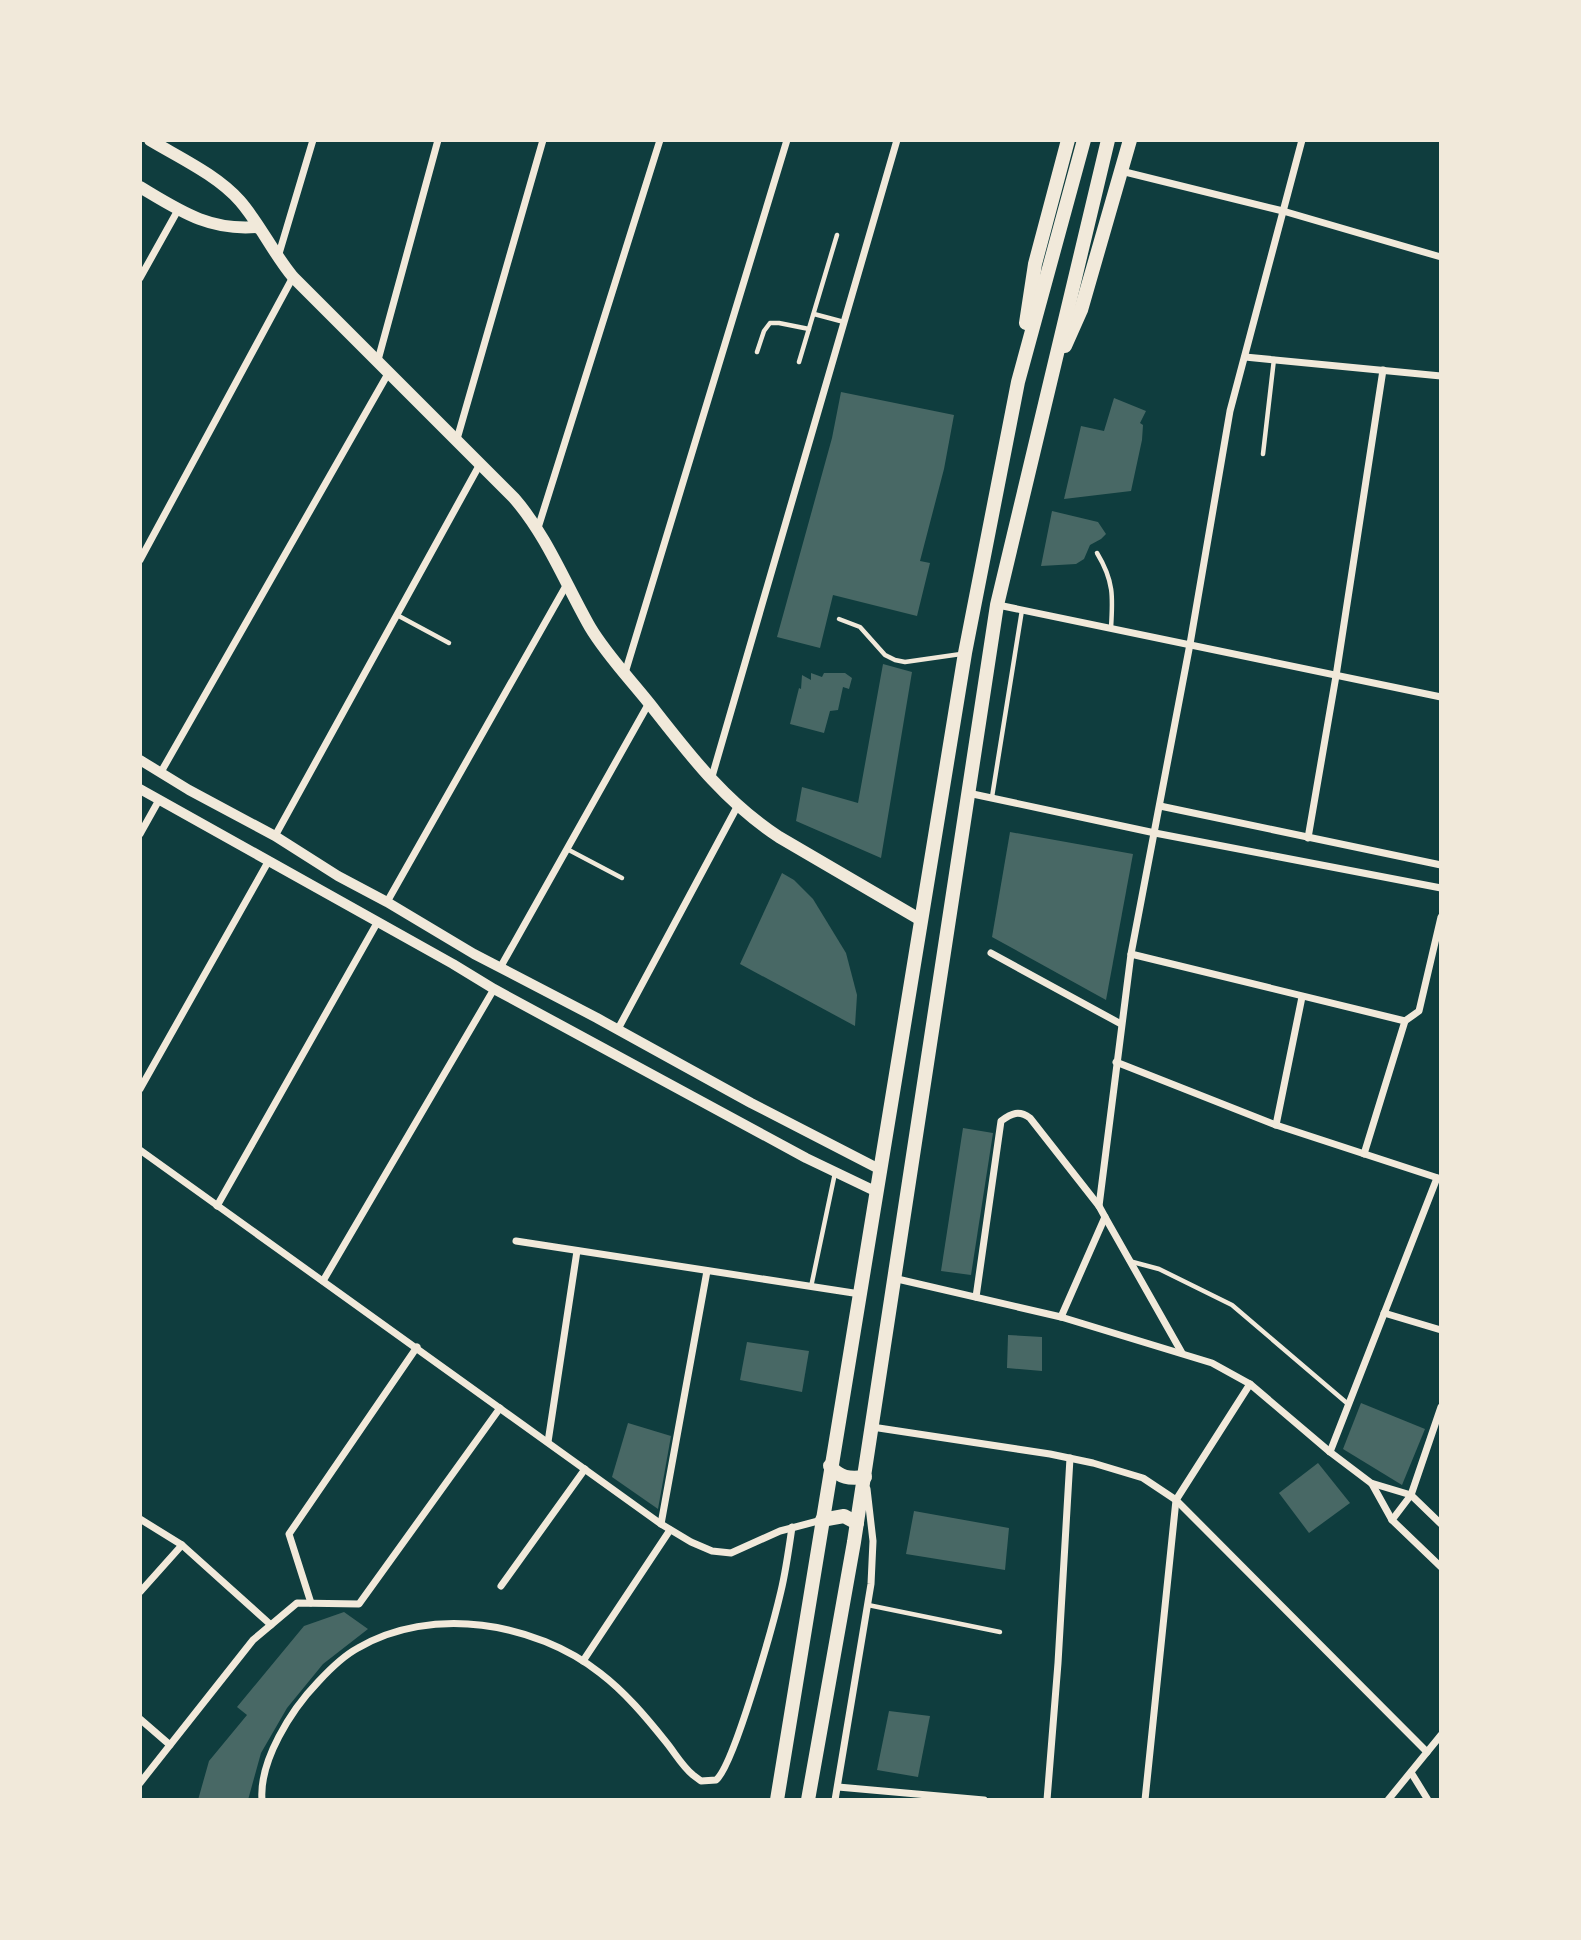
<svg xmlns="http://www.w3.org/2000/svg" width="1581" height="1940" font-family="'Archivo Narrow',sans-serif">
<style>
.building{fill:#486865}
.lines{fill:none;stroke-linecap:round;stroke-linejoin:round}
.service{stroke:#f1e9da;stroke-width:4.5}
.minor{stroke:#f1e9da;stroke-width:7}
.tertiary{stroke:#f1e9da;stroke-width:10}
.secondary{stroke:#f1e9da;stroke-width:12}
.primary{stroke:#f1e9da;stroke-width:14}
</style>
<rect width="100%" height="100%" fill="#0f3d3e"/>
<!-- building -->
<g class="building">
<path d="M841 392 954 415 944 469 920 561 930 563 917 616 833 595 820 648 777 637 832 438Z"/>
<path d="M1114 398 1146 411 1140 423 1143 425 1142 440 1131 491 1064 499 1081 426 1104 431Z"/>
<path d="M1052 511 1098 522 1106 534 1101 539 1090 545 1084 559 1076 564 1041 566Z"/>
<path d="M883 664 912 672 881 858 796 821 802 787 858 803Z"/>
<path d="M811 673 822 677 824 673H845L852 678 849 689 843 687 838 710 830 711 824 733 790 724 799 688 801 689 802 675 811 680Z"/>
<path d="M1010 832 1133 854 1106 1000 992 937Z"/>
<path d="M782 873 794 880 813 899 846 953 857 995 855 1026 740 964Z"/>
<path d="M963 1128 993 1133 971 1275 941 1271Z"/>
<path d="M1008 1335 1042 1337V1371L1007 1368Z"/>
<path d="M747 1342 809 1351 802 1392 740 1380Z"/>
<path d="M1361 1403 1425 1429 1402 1485 1343 1449Z"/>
<path d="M628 1423 671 1436 658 1509 612 1477Z"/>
<path d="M1318 1463 1350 1503 1309 1533 1279 1493Z"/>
<path d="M914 1511 1009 1528 1005 1570 906 1554Z"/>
<path d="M344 1612 368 1629 323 1664 287 1708 261 1753 248 1800H198L209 1761 247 1715 237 1707 304 1626Z"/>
<path d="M889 1711 930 1716 918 1777 877 1770Z"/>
</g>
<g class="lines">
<!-- service -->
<g class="service">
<path d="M814 314 844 322"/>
<path d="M757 352 764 331 770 323H779L809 329"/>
<path d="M799 362 837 235"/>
<path d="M1263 454 1274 359"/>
<path d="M1097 553C1114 581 1113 597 1111 628"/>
<path d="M397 615 449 643"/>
<path d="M839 619 860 627 885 655 895 660 905 662 961 654"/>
<path d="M992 797 1022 610"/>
<path d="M567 849 622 878"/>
<path d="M1129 1261 1159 1269 1232 1305 1348 1404"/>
<path d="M811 1287 835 1173"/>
<path d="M868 1605 1000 1632"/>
</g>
<!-- minor -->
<g class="minor">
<path d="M1121 171 1283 211 1441 257"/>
<path d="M278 257 313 140"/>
<path d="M140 278 178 210"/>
<path d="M1245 357 1441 376"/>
<path d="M378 360 438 140"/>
<path d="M457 439 543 140"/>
<path d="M538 528 660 140"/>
<path d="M140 560 293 277"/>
<path d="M998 605 1441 697"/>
<path d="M625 673 787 140"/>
<path d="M161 772 389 372"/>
<path d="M711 780 897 140"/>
<path d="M968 793 1155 833 1441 888"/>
<path d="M1160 806 1441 865"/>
<path d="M140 834 159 800"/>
<path d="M275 836 480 464"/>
<path d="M1308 838 1336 676 1383 370"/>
<path d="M387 902 567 584"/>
<path d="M991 953 1121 1024"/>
<path d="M1131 954 1405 1021"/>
<path d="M500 968 649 703"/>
<path d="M618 1029 737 807"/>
<path d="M1116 1062 1276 1125 1441 1179"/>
<path d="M140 1089 268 862"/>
<path d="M1276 1125 1302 997"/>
<path d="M140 1150 661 1524 691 1542 712 1551 731 1553 780 1531 822 1520"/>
<path d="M1364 1154 1405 1021 1419 1011 1441 917"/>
<path d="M217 1206 377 923"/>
<path d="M1099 1206 1131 954 1190 644 1230 411 1302 140"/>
<path d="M1105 1217 1182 1353"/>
<path d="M516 1241 860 1294"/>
<path d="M893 1278 1061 1317 1212 1363 1250 1384 1330 1452 1371 1483 1411 1495 1441 1524"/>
<path d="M323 1281 494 989"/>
<path d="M976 1297 1001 1121C1012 1113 1019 1110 1030 1118L1099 1206 1105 1217 1061 1317"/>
<path d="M1384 1313 1441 1330"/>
<path d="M872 1427 1050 1454 1093 1463 1143 1478 1176 1500 1427 1752"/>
<path d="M548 1442 577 1251"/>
<path d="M1330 1452 1437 1178"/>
<path d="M1372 1484 1392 1520 1441 1567"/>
<path d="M140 1519 182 1545 271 1625"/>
<path d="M1392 1520 1411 1495 1441 1407"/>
<path d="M661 1524 707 1271"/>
<path d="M501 1586 585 1469"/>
<path d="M140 1592 182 1545"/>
<path d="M311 1603 289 1534 417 1347"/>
<path d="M583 1661 670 1530"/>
<path d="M140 1719 170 1745"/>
<path d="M1412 1774 1428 1800"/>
<path d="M140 1783 253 1640 297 1603 359 1604 500 1408"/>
<path d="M838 1787 984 1800"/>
<path d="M262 1800C259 1761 291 1710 318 1682 330 1669 343 1656 358 1648 431 1605 535 1622 600 1673 625 1692 646 1717 666 1742 675 1753 682 1766 693 1775L701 1781 716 1780C734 1766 774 1621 781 1591 786 1570 789 1548 792 1527"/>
<path d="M835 1800 871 1584 873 1541 867 1489"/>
<path d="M1047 1800 1058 1663 1070 1458"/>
<path d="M1145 1800 1176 1500 1250 1384"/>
<path d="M1388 1800 1441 1735"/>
</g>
<!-- tertiary -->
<g class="tertiary">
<path d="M140 760 189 790 275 836 338 876 387 902 474 954 597 1018 751 1103 881 1170"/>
<path d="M140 789 453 964 494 989 806 1158 877 1192"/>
</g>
<!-- secondary -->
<g class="secondary">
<path d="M150 140C180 158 217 175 240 201 260 224 273 253 293 277L514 498C547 536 565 583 590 627 606 654 629 678 649 703 689 754 724 801 779 837L921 920"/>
<path d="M140 187C180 211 209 231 257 227"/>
</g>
<!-- primary -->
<g class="primary">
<path d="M1026 323 1035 264 1068 140"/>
<path d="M1065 346 1081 310 1130 140"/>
<path d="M830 1466C840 1478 849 1479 865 1477"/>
<path d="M822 1520 844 1516 857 1523"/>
<path d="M777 1800 965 653 1018 382 1084 140"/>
<path d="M808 1800 854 1542 997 605 1108 140"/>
</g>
</g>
<!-- border -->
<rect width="1581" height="1940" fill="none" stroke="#f1e9da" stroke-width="284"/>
</svg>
